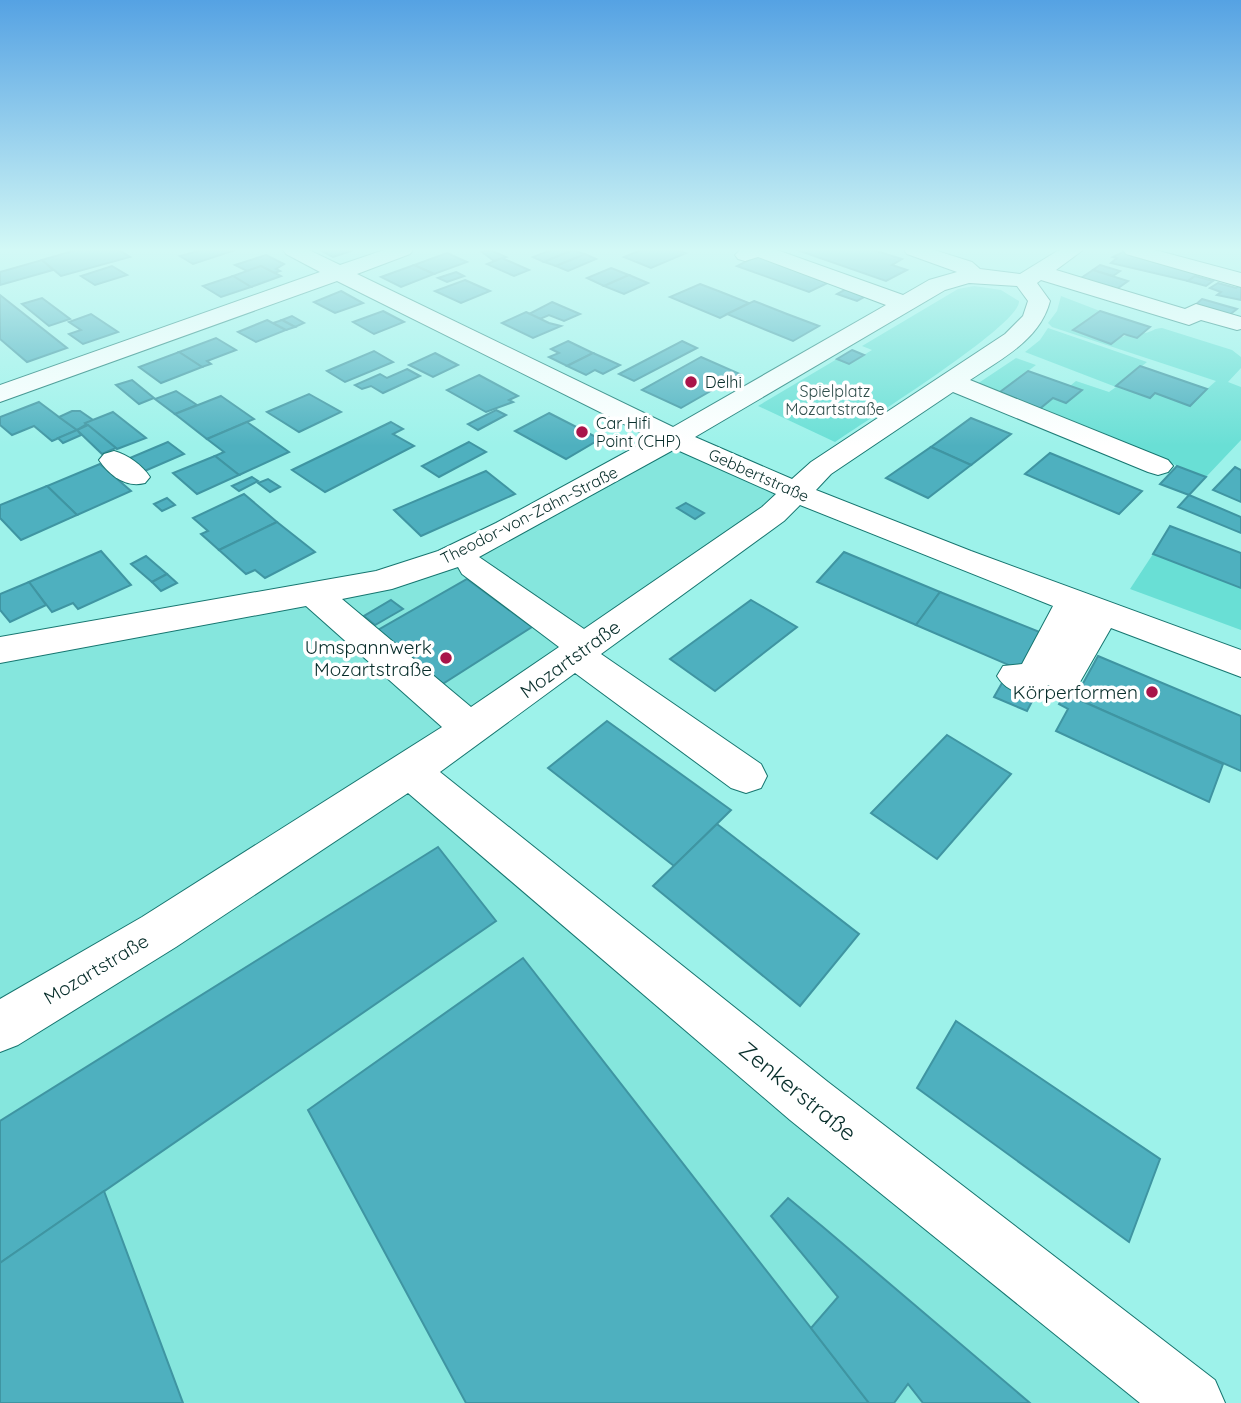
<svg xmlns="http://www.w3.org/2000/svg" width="1241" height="1403" font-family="Quicksand,sans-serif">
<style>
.built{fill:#85e6dd}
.green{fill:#69dfd5}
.building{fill:#4eb0bf;stroke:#3f95a2;stroke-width:2}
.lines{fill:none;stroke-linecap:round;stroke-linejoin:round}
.minor-casing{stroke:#167670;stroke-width:2}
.minor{fill:#fff;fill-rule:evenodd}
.poi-dot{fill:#a9154a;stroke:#fff;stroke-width:2.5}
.labels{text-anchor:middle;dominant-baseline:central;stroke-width:7;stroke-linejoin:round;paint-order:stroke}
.far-poi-label{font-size:16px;fill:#082e2b;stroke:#fff;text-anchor:start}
.far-park-label{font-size:16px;fill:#304f4c;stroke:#fff}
.far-street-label{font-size:16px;fill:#082e2b;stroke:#fff}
.poi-label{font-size:19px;fill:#082e2b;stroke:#fff;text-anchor:end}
.street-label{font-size:19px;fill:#082e2b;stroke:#fff}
.near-street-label{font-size:23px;fill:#082e2b;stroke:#fff}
</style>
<rect width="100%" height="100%" fill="#9df2ea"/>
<!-- built -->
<path class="built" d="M676 439 797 496 413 771 1203 1403H0V652L436 565Z"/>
<!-- green -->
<g class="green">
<path d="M974 286 1001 290 1019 301C1021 325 862 423 835 442L758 406 837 359 849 364 872 350 862 346 958 289Z"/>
<path d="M1061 296 1100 311 1074 331 1111 343C1124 334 1130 335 1145 333 1152 332 1154 328 1162 328L1232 350 1241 357V368L1228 382 1241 387V440L1206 477 1037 411 1053 398 1067 403 1081 391 1070 386 1076 381 1109 392 1116 387 1025 352 1040 340 1048 328 1147 362 1117 386 1149 398 1155 393 1189 405 1216 381 1052 327 1048 323 1057 311Z"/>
<path d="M1016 358 1036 365 996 395 974 386Z"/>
<path d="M1153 554 1241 588V630L1130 589Z"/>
</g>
<!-- building -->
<g class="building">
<path d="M76 250H119L130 257 61 276 42 260Z"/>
<path d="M201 250H235L193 264 180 256Z"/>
<path d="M320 250H354L333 257Z"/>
<path d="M490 250 506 257 494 261 482 252Z"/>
<path d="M551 250H573L544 262 533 257Z"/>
<path d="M573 250 585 254 556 266 544 262Z"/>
<path d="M641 250H678L686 253 651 268 624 257Z"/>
<path d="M797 250H873L902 259 892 265 907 270 886 281Z"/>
<path d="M1127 250 1199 273 1188 281 1111 263 1117 258 1113 257Z"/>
<path d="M447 253 467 262 434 274 414 265Z"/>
<path d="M585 254 596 259 568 271 556 266Z"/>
<path d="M266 255 284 264 276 269 280 271 274 273 261 266 247 271 235 265Z"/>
<path d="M759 255 832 281 809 292 737 266Z"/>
<path d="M502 258 529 270 514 276 487 264Z"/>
<path d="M42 260 53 270 0 285V272Z"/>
<path d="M414 265 434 274 401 287 381 277Z"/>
<path d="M1100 265 1120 271 1113 276 1093 270Z"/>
<path d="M112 266 127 275 95 285 81 276Z"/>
<path d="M261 266 281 276 251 287 233 276Z"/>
<path d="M611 268 629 275 604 286 587 278Z"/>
<path d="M1093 270 1128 281 1114 291 1078 280Z"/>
<path d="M456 272 464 276 447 282 438 278Z"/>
<path d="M629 275 648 283 624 294 604 286Z"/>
<path d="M233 276 251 287 221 297 203 286Z"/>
<path d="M1195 276 1213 281 1206 286 1188 281Z"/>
<path d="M465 280 490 291 461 303 435 291Z"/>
<path d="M1218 283 1236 288 1241 284V300L1217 295 1221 292 1210 288Z"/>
<path d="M700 284 721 292 749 303 720 318 670 297Z"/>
<path d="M848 288 868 295 857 301 837 294Z"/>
<path d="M341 291 363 303 335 313 314 302Z"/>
<path d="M0 295 67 348 27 362 0 339Z"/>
<path d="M42 298 70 319 49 326 22 304Z"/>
<path d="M1202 299 1237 309 1228 316 1194 306Z"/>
<path d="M754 301 787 314 819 326 793 341 727 314Z"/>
<path d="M552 302 580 314 564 321 549 315 540 319 529 314Z"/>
<path d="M383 311 404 322 374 334 353 322Z"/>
<path d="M1100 311 1150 327 1137 338 1124 334 1111 344 1073 330Z"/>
<path d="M526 312 549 323 561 326 533 338 502 323Z"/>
<path d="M91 314 118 332 83 344 69 334 81 330 69 322Z"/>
<path d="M292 316 304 323 295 327 282 320Z"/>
<path d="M267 320 286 330 256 342 238 332Z"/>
<path d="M282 320 295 327 286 330 273 323Z"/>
<path d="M216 338 236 350 207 361 211 364 202 367 179 352Z"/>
<path d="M568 341 593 353 567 366 549 357 559 353 551 349Z"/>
<path d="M682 341 697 348 634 381 619 374Z"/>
<path d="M852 350 864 355 849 364 837 359Z"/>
<path d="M374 351 393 362 345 382 327 371Z"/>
<path d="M179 352 202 367 161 383 139 367Z"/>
<path d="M435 353 458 365 433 377 409 365Z"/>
<path d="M593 353 620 365 603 374 595 370 586 375 567 366Z"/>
<path d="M701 357 740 374 681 408 642 390Z"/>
<path d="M1140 366 1146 368 1207 389 1190 406 1155 393 1150 398 1116 386Z"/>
<path d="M407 369 420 376 383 393 371 386 362 389 355 385 380 374 387 378Z"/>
<path d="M1028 371 1082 390 1066 403 1053 398 1037 411 996 395Z"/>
<path d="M479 375 518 396 509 400 513 402 486 412 447 390Z"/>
<path d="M132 380 154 398 139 404 116 385Z"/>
<path d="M176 391 197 405 175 414 155 399Z"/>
<path d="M309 394 341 412 299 432 267 412Z"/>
<path d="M221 396 254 419 207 439 175 414Z"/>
<path d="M39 402 59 417 77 430 52 441 34 426 12 435 0 425V417Z"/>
<path d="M496 410 506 415 478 430 468 424Z"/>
<path d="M72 411H80L93 420 77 430 59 417Z"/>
<path d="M113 412 146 438 117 449 85 423Z"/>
<path d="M549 413 551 414 600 439 566 459 515 431Z"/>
<path d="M971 418 1011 434 971 465 931 447Z"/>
<path d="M247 422 289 452 239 475 215 456 224 452 207 439Z"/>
<path d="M391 422 403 429 393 434 414 446 325 492 292 470Z"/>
<path d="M88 425 116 448 102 454 77 430Z"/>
<path d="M77 430 81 435 63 443 58 438Z"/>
<path d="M168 442 184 454 140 473 125 460Z"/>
<path d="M469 442 486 452 439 477 422 466Z"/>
<path d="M931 447 971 465 928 498 886 478Z"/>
<path d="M1050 453 1142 491 1119 514 1025 474Z"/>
<path d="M215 456 239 475 197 494 173 473Z"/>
<path d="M100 464 131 491 77 515 47 486Z"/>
<path d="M1177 466 1206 477 1189 495 1160 484Z"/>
<path d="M1235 467 1241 470V502L1213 490Z"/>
<path d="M486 471 515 494 421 536 394 510Z"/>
<path d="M252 477 258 481 239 491 232 486Z"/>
<path d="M268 479 280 487 270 492 258 483Z"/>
<path d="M47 486 77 515 21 540 0 518V505Z"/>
<path d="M244 494 277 522 219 550 201 534 208 531 193 518Z"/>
<path d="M1189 495 1241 517V533L1178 507Z"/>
<path d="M167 498 175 505 162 511 154 504Z"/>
<path d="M686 503 704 513 695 519 677 508Z"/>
<path d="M277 522 315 552 265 578 255 570 246 574 219 550Z"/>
<path d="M1170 526 1241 553V588L1153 554Z"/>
<path d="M101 551 131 585 78 609 73 603 52 612 29 582Z"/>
<path d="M844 552 940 592 916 625 817 582Z"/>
<path d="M146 556 167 574 152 582 131 564Z"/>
<path d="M167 574 177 583 161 591 152 582Z"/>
<path d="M467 579 532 627 441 685 378 630Z"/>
<path d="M29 582 46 605 10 622 0 610V594Z"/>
<path d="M940 592 1047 635 1025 672 916 625Z"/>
<path d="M391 600 403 609 375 625 364 616Z"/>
<path d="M751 600 797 627 715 691 670 659Z"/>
<path d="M1098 656 1241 716V771L1075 698Z"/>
<path d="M1006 676 1038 690 1027 711 994 697Z"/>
<path d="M1069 687 1078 691 1075 698 1223 764 1209 802 1056 731 1068 709 1059 704Z"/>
<path d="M607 721 731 810 674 866 548 768Z"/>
<path d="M947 735 1011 774 937 859 871 813Z"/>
<path d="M717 824 859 934 800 1006 653 886Z"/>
<path d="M438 847 496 921 0 1263V1121Z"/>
<path d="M523 958 811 1328 869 1403H466L308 1110Z"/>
<path d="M956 1021 1160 1159 1129 1242 917 1088Z"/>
<path d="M104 1191 183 1403H0V1263Z"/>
<path d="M788 1198 823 1227 1030 1403H923L908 1384 894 1403H869L811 1328 838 1297 771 1216Z"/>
</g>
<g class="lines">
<defs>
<g id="minor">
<path d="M283 250H309L340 265 384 250H413L410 254 357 274 673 427 886 305 758 257 745 261 738 259 735 255 740 250H777L903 295 929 280 957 272 907 254 904 250H934L972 262 980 269 1020 274 1059 250H1083L1056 270 1185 309 1196 304 1241 317V329L1237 330 1201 320 1189 325 1041 280 1037 283 1050 301C1040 340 1001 359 970 380L1168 460 1173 466 1168 472 1158 475 1148 472 953 392 831 474 816 490 971 551 1241 650V677L1111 628 1076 689 1063 693 1048 685 1044 692C1027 697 1007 693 997 676L1003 666 1022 664 1053 606 800 505 784 521 601 654 761 764 767 776 761 788 746 793 731 788 575 673 440 772 828 1082 1215 1380 1225 1403H1140L790 1120 408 793 176 947 18 1045 0 1052V999L142 917 442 727 306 606 0 663V637L376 571 438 551 496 523 652 438 337 281 0 402V385L320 272 286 254ZM969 283 1017 286 1028 301 1023 316 1005 334 811 462 792 479 695 437 945 290ZM675 449 776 494 762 507 584 629 479 557ZM458 567 462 574 559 647 471 707 342 599 392 589Z"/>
<path d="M1123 250H1155L1241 273V287L1126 254Z"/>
<path d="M114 451C128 455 142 465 150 477L145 483C126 488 110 476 99 460L104 454Z"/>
</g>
</defs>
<!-- minor casing -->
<use href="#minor" class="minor-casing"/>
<!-- minor -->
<use href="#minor" class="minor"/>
</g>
<!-- sky -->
<linearGradient id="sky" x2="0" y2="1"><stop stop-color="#55a2e3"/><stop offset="0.56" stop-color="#d3f9f6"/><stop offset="1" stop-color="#d3f9f6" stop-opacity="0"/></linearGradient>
<rect width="1241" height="446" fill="url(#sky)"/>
<!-- markers -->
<g class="poi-dot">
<circle cx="691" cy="382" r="7"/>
<circle cx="582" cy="432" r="7"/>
<circle cx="446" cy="658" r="7"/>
<circle cx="1152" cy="692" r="7"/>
</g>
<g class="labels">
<!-- far-poi labels -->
<g class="far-poi-label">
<text x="705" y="382">Delhi</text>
<text x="596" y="423">Car Hifi<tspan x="596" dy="18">Point (CHP)</tspan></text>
</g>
<!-- far-park labels -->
<g class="far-park-label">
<text x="835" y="391">Spielplatz<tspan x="835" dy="18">Mozartstraße</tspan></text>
</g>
<!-- far-street labels -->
<g class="far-street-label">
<text transform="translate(759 475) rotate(24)">Gebbertstraße</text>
<text transform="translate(529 515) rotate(-27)">Theodor-von-Zahn-Straße</text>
</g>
<!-- poi labels -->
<g class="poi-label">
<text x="432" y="647">Umspannwerk<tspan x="432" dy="22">Mozartstraße</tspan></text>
<text x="1138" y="692">Körperformen</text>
</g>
<!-- street labels -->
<g class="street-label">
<text transform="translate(570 659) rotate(-36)">Mozartstraße</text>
<text transform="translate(96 969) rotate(-31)">Mozartstraße</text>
</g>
<!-- near-street labels -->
<g class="near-street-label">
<text transform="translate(798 1091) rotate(39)">Zenkerstraße</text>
</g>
</g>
</svg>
